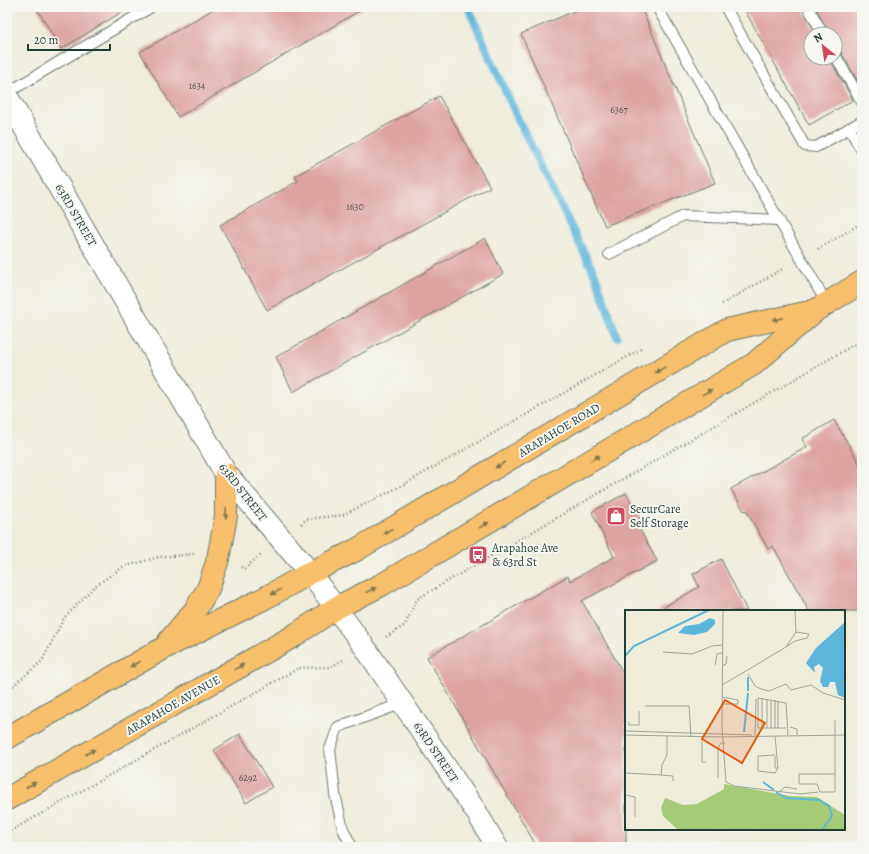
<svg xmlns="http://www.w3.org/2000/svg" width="869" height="854" font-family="Alegreya,serif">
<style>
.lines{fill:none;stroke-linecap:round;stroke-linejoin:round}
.stream{stroke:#5cb6da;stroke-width:8}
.building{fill:#dda3a0}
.service-casing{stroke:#687a6e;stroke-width:12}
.minor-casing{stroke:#687a6e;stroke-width:23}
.tertiary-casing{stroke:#687a6e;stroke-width:24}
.primary-casing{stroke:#687a6e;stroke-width:24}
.path{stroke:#687a6e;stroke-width:2.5;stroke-dasharray:1 3;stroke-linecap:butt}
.service{stroke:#fff;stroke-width:10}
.minor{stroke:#fff;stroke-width:21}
.tertiary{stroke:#fff;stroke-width:22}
.primary{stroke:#f8bf6c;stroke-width:22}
.oneway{fill:#81784d}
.labels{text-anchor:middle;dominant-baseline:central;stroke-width:4;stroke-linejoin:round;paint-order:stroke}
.number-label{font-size:10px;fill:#4e564f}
.street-label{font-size:12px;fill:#1f3d34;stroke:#f6f6f2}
.poi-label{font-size:12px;fill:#1f3d34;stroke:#f6f6f2;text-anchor:start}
.inset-river{fill:none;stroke:#5cb6da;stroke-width:2}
.inset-road{fill:none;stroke:#9ca698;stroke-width:1}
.view{fill:#e8590c;fill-opacity:0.15;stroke:#e8590c;stroke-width:2}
.inset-edge{fill:none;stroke:#1f3d34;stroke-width:2}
</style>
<rect width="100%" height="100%" fill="#f6f6f2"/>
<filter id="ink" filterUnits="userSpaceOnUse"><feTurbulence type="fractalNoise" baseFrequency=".025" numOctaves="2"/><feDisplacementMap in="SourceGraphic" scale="8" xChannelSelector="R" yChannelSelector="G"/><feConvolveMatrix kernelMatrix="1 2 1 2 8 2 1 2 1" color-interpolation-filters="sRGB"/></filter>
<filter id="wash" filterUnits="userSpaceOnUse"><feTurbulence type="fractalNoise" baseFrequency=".012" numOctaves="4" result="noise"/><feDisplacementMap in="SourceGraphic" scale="16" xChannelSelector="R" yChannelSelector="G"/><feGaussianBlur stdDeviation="0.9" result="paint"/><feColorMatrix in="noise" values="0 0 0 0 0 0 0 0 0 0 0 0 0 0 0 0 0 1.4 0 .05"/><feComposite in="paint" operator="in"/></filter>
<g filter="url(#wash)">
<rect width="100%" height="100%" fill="#efecda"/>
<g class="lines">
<!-- stream -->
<path class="stream" d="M468 7 519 121 596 277 617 337"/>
</g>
<g id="blocks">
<!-- building -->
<g class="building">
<path d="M36 7H130L61 49Z"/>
<path d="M217 7H366L178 117 140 52Z"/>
<path d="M584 7H641L715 183 605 226 521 34Z"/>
<path d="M743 7H802L816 34H811V58H829L853 100 809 125Z"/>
<path d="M815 7H862V89L841 52 835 49V34H829Z"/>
<path d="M439 96 490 187 267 310 220 225 298 181 295 176Z"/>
<path d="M485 238 503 274 293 392 276 357Z"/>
<path d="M834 420 862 468V611H809L773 546 768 549 746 510 744 511 731 489 807 447 802 439Z"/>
<path d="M626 493 644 525 639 528 657 561 582 601 626 678V847H537L427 657 568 576 570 581 614 557 592 512Z"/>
<path d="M721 559 747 611H657L699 587 693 574Z"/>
<path d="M240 734 272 787 246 803 214 750Z"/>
</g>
</g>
</g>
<g filter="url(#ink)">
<use href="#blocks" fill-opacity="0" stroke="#687a6e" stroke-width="1"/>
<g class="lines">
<defs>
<g id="service">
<path d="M657 7 827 304"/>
<path d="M725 7 805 146 816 147 862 121"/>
<path d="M808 7 823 34"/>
<path d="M835 55 862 102"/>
<path d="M7 93 151 7"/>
<path d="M849 128 862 151"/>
<path d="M609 254 683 216 779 220"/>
<path d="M352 847 343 829 335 794 330 749 338 727 403 703"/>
</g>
<path id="minor" d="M310 573 366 649 477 813 497 847"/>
<path id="tertiary" d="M7 97 226 474 310 573"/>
<g id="primary">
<path d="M169 641 196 609 208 589 218 559 226 516V474"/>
<path d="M7 738 164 648 263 599 310 573 356 550 727 330 814 311"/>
<path d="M7 799 292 637 336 608 383 584 754 364 816 310 862 282"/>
</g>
</defs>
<!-- service casing -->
<use href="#service" class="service-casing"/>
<!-- minor casing -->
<use href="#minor" class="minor-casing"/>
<!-- tertiary casing -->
<use href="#tertiary" class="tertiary-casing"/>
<!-- primary casing -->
<use href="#primary" class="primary-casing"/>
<!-- path -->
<g class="path">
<path d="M818 249 862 223"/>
<path d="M722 304 784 268"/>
<path d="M301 524 307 519 343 515 403 485 641 349"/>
<path d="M241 567 244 569 262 554"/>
<path d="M386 637 405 625 417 599 862 340"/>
<path d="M7 691 42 661 64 618 95 586 123 567 159 557 194 554"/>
<path d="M7 833 299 668 330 667 343 660"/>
</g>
<!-- service -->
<use href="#service" class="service"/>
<!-- minor -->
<use href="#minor" class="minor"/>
<!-- tertiary -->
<use href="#tertiary" class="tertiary"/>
<!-- primary -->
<use href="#primary" class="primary"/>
</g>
<!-- one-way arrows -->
<defs><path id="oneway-solid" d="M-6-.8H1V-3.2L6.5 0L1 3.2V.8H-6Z"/></defs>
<g class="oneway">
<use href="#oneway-solid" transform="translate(778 319) rotate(168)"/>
<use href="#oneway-solid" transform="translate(660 370) rotate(149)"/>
<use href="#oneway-solid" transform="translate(707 392) rotate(-31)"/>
<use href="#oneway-solid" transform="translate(595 458) rotate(-31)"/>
<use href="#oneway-solid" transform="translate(500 465) rotate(149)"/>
<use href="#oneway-solid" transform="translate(226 513) rotate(93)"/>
<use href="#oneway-solid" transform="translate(484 525) rotate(-31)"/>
<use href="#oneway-solid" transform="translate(388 531) rotate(149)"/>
<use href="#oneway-solid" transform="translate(371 590) rotate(-27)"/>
<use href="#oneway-solid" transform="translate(276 592) rotate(151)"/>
<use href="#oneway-solid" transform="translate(135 664) rotate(150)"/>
<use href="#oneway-solid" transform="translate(239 667) rotate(-30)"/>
<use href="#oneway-solid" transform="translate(90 752) rotate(-30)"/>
<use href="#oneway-solid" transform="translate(31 785) rotate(-29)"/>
</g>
</g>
<!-- icons -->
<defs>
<symbol id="shop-square" viewBox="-11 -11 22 22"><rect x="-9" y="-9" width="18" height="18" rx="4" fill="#d1495b" stroke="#f6f6f2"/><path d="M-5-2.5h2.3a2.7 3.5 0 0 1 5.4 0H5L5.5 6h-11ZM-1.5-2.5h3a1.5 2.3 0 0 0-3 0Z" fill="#fff"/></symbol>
<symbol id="bus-square" viewBox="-11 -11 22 22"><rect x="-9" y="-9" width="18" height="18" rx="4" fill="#d1495b" stroke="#f6f6f2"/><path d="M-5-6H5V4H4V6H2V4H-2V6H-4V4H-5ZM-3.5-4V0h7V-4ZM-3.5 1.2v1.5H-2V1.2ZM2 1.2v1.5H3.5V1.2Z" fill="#fff"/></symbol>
</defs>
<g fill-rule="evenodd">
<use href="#shop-square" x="605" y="505" width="22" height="22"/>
<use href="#bus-square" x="467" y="544" width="22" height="22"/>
</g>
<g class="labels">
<!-- number labels -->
<g class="number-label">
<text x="197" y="85">1634</text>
<text x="619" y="109">6367</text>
<text x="355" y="206">1630</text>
<text x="248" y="777">6292</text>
</g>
<!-- street labels -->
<g class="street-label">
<text transform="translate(76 215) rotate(60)">63RD STREET</text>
<text transform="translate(559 430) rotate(-31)">ARAPAHOE ROAD</text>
<text transform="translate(243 492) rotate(52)">63RD STREET</text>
<text transform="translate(173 705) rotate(-30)">ARAPAHOE AVENUE</text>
<text transform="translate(436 752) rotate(56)">63RD STREET</text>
</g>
<!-- poi labels -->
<g class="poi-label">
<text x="630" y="509">SecurCare<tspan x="630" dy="14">Self Storage</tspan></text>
<text x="492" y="548">Arapahoe Ave<tspan x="492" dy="14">&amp; 63rd St</tspan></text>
</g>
</g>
<!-- overview -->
<g transform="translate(625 610)">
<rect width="220" height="220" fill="#efecda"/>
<path d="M99 174 165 186 192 187 220 205V220H53L38 206 36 198 40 188 58 195 72 194 99 179Z" fill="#a5cb76"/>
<path d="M85 8 90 10V14L82 22 69 25 53 23 60 16 74 14ZM220 12V88L213 85 210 72H205L203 77H198L195 71 198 58 194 54 189 57 190 63 181 53 191 38Z" fill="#5cb6da"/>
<path class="inset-river" d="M0 46 9 36 84 0M123 81V67M119 122 123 83M138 172 149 180M151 182 161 188 194 190 204 196 207 206 197 220"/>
<path class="inset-road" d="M98 0 97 118 101 172 109 176 175 184 193 182M170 0 171 22M38 42 67 44 87 36 97 35M90 55 92 44 97 43M97 56 101 54 102 46M123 64 130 76 136 79 144 81 161 74 166 80 186 75 198 83 220 90M97 75 121 61 161 37 170 31 182 28 184 24 171 22 161 37M97 87 113 90V94H97M146 90V118M150 90V118M20 96H64L66 127M4 112V115H14V101M165 117 172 119V125M137 118V88M142 118V89M153 118V91M161 118H133V88L161 93 163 125M0 121 127 125M0 125 96 127 220 125M130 126 131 89M150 126 153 158M77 131V152H81M150 145 133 146V161L150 163 153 158M150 146V158H153M0 163 36 165 37 155 42 145V126M210 164H174V174H192L195 182H210V110M36 165 48 166V171M93 168V138L96 133H100M155 181 160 177 172 179M0 185 10 187V207"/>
<path class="view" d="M100 90 140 113 117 153 77 129Z"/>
<rect width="220" height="220" class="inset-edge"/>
</g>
<!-- margin -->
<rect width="869" height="854" fill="none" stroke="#f6f6f2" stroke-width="24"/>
<!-- north arrow -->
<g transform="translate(823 46) rotate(330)"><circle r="19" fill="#f6f6f2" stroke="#a0aca6"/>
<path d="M0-3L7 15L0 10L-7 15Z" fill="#d1495b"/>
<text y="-6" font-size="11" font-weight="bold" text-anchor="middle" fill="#1f3d34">N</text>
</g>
<!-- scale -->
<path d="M28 44v6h82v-6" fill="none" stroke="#1f3d34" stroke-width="2"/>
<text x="34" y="44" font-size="12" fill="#1f3d34" stroke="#f6f6f2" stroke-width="3" paint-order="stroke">20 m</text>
</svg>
